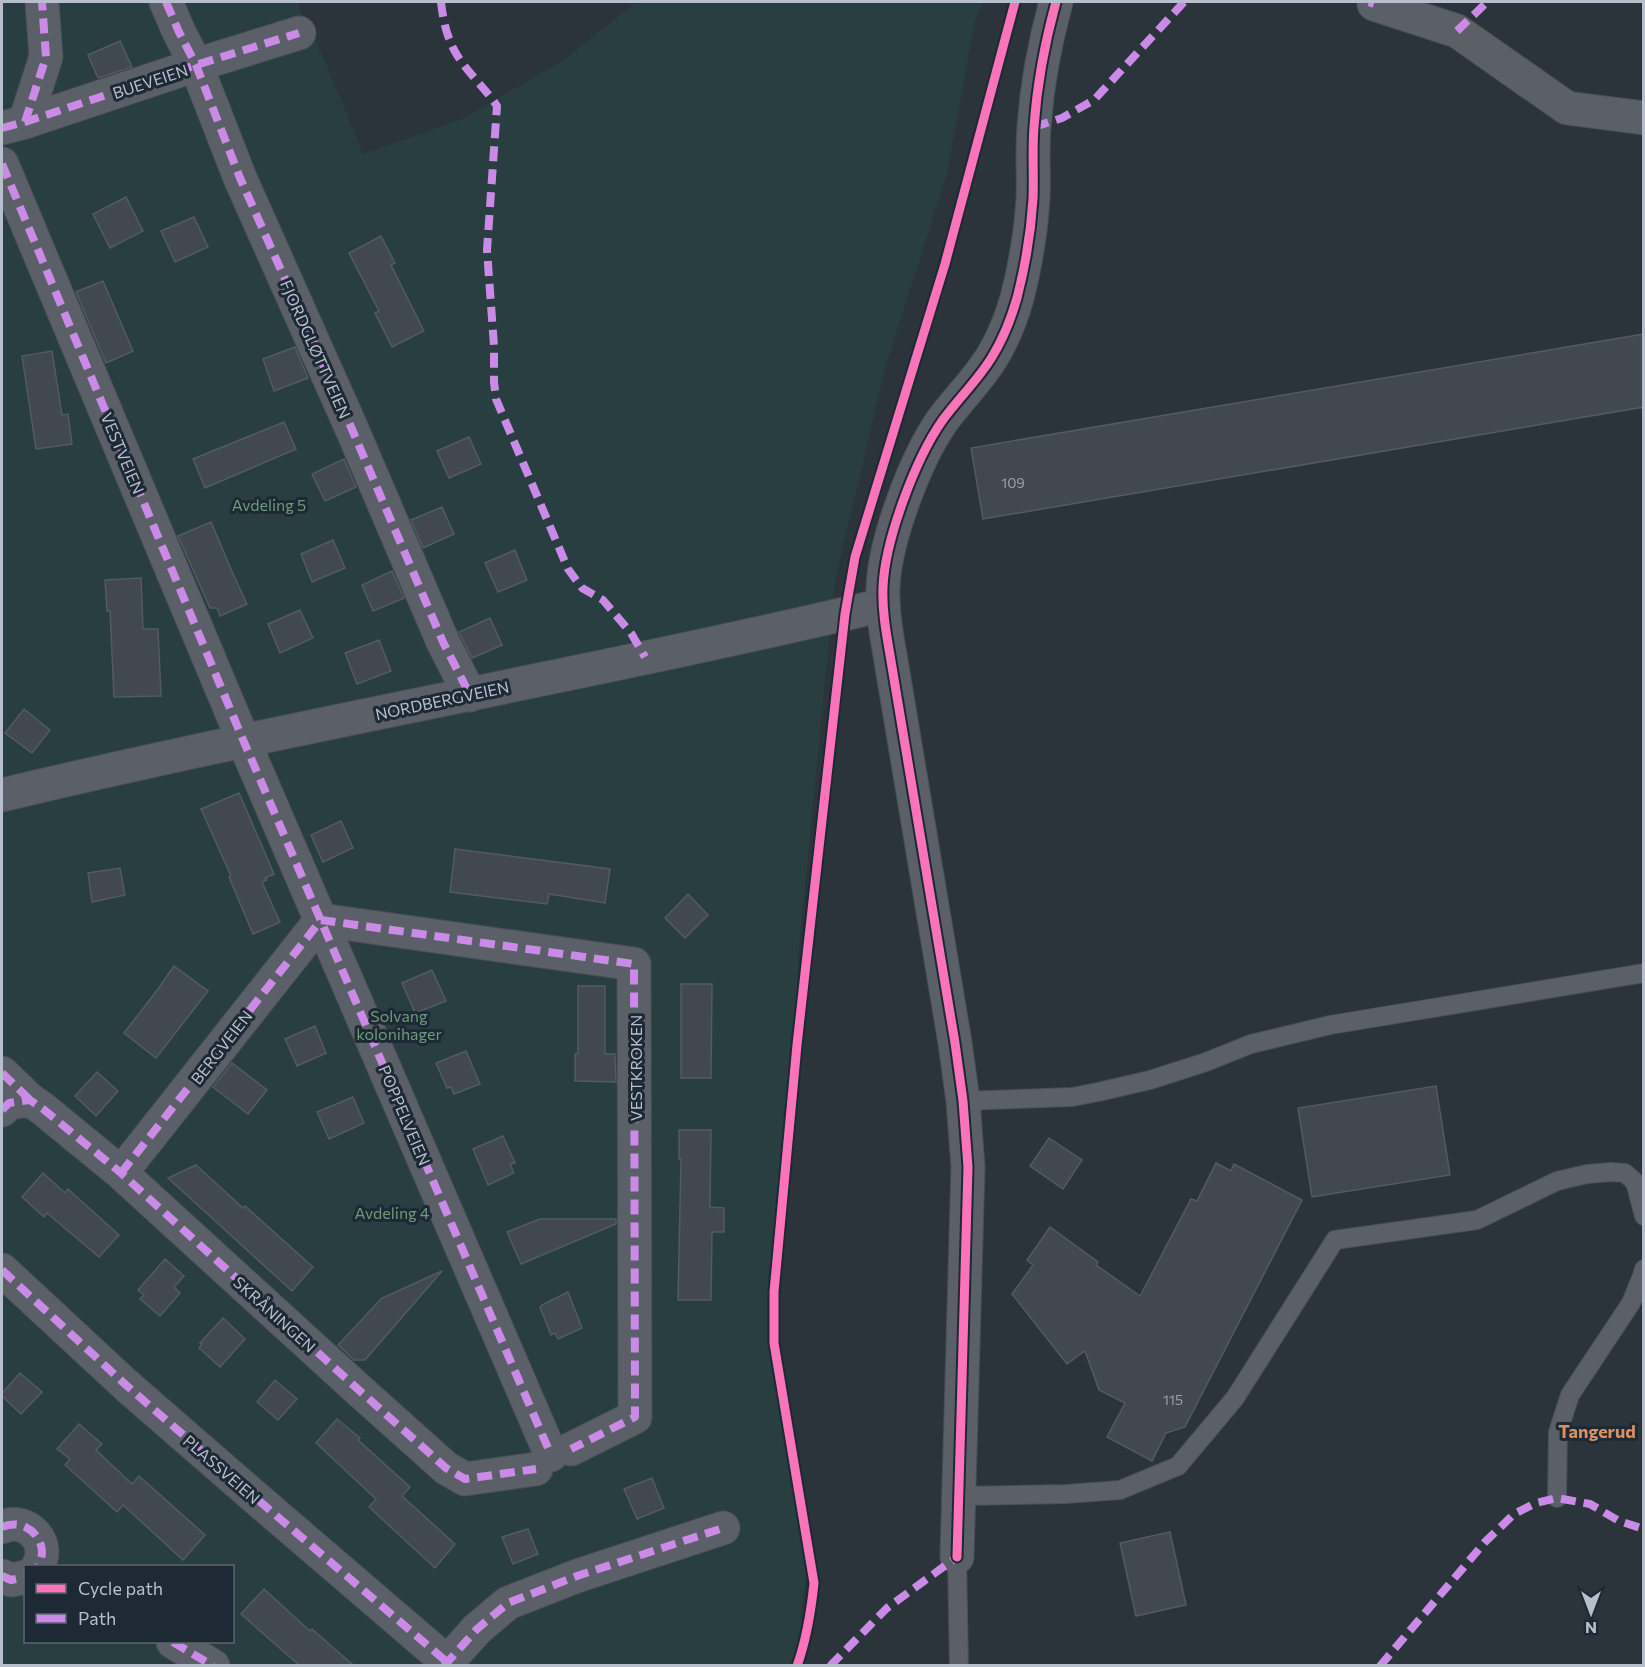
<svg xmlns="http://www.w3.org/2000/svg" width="1645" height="1667" font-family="Commissioner,sans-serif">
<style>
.green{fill:#283e41;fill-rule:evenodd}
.building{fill:#42484f;stroke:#535a62;stroke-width:1.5}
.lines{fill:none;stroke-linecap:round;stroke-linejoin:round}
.service-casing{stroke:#494f55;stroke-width:20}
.minor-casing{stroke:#494f55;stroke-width:35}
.service{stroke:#5b6068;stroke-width:18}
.minor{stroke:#5b6068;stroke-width:33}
.quiet{stroke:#ca8be6;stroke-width:8;stroke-dasharray:15 8;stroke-linecap:butt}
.cycleway-casing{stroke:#1e2936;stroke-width:13}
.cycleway{stroke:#fb73b8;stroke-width:9}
.labels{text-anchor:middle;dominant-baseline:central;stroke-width:6;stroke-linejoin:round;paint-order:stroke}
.number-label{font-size:14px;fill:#99a1ac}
.street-label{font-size:16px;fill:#b6bfcb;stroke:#1e2936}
.park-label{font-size:16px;fill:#6d9c76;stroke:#1e2936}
.neighbourhood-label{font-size:18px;font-weight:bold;fill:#d79264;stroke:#1e2936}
</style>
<rect width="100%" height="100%" fill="#2b333b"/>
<!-- green -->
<path class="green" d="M2 2H297L326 63 363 154 462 119 562 61 636 2H983L975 20 947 174 885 369 835 581 798 958 797 1045 774 1292V1343L809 1552 801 1616 804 1644 797 1665 2 1666ZM26 1566H232V1642H26Z"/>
<!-- building -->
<g class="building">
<path d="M120 41 132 67 98 78 88 55Z"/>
<path d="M126 197 143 231 110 248 93 214Z"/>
<path d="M194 217 208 247 175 262 161 231Z"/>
<path d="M381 236 395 263 391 265 424 331 392 347 375 313 379 311 349 253Z"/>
<path d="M103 281 133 351 106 363 76 292Z"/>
<path d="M1644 334V407L983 519 971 448Z"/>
<path d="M295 347 308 378 274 391 263 359Z"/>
<path d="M52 351 62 415 68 414 72 444 36 449 22 356Z"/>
<path d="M284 422 296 449 205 488 193 459Z"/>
<path d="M469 437 481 464 449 478 437 451Z"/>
<path d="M344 459 356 487 325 501 312 474Z"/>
<path d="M442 507 454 534 423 548 411 520Z"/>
<path d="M211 522 234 576 247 604 220 616 217 608H210L178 536Z"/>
<path d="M333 540 345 568 312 582 301 554Z"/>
<path d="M515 550 527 580 498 592 485 563Z"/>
<path d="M392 571 404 598 373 611 362 585Z"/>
<path d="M141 578 143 629H158L161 696 114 697 110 611H107L105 580Z"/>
<path d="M300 610 313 638 280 653 268 624Z"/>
<path d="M490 618 502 645 472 658 459 632Z"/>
<path d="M379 640 391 671 357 684 345 653Z"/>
<path d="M24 709 50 730 32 753 5 733Z"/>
<path d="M239 793 274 874 265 878 267 880 262 882 280 922 253 934 229 877 231 876 201 809Z"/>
<path d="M341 821 353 848 323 862 311 835Z"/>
<path d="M455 849 610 869 605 903 549 894 547 904 450 892Z"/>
<path d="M120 868 125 895 92 902 88 873Z"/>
<path d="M688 894 708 915 685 938 665 918Z"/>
<path d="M174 966 208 991 156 1058 124 1033 158 989Z"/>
<path d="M432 970 446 1001 415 1013 402 983Z"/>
<path d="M681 984H712L711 1078H681Z"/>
<path d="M578 986H605V1054H615L616 1082 575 1081V1054H578Z"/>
<path d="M315 1026 326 1053 297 1066 285 1039Z"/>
<path d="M466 1051 480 1084 454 1094 451 1087 447 1088 436 1063Z"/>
<path d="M232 1063 267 1090 248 1114 213 1087Z"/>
<path d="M97 1072 118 1091 96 1116 75 1096Z"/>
<path d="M1436 1086 1450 1175 1312 1197 1298 1108Z"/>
<path d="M353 1097 364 1123 329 1139 317 1112Z"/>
<path d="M679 1130H711L710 1207 724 1208V1232H712L711 1300H678L681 1159H679Z"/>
<path d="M503 1136 515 1163 510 1164 514 1173 488 1185 473 1149Z"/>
<path d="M1049 1138 1082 1160 1063 1189 1030 1166Z"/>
<path d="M1216 1163 1231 1171 1234 1164 1302 1200 1185 1427 1166 1433 1152 1461 1107 1437 1125 1403 1099 1390 1085 1351 1067 1364 1012 1294 1033 1265 1027 1260 1050 1227 1098 1262 1096 1265 1140 1296 1191 1199 1197 1201Z"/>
<path d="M196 1165 243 1208 245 1206 313 1267 292 1291 168 1178Z"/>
<path d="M43 1173 65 1193 68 1189 119 1235 99 1257 47 1213 44 1217 22 1197Z"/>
<path d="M540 1219H616V1224L521 1264 507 1232Z"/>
<path d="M165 1259 184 1276 174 1287 180 1293 160 1316 140 1299 144 1295 138 1290Z"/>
<path d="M442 1271 365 1360H354L338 1345 382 1298Z"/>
<path d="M568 1292 582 1328 558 1339 555 1333 551 1335 540 1307 542 1306V1305Z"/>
<path d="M223 1318 245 1339 220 1367 199 1348 202 1344 200 1343Z"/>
<path d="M20 1373 42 1392 21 1414 2 1396V1393Z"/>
<path d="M275 1380 297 1399 278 1420 257 1402Z"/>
<path d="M337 1419 360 1438 358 1440 410 1487 402 1496 455 1544 435 1568 369 1507 376 1499 316 1443Z"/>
<path d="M79 1424 102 1444 96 1450 132 1484 139 1476 205 1535 183 1560 123 1505 117 1512 65 1465 70 1459 57 1449Z"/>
<path d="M652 1478 664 1508 637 1519 624 1489Z"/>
<path d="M528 1529 538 1554 513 1564 502 1537Z"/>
<path d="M1170 1532 1186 1605 1136 1616 1120 1543Z"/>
<path d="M264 1589 310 1631 312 1629 353 1665H299L241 1614Z"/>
</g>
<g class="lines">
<defs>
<g id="service">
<path d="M963 1101 1072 1097 1098 1092 1150 1080 1206 1062 1251 1044 1330 1025 1644 973"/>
<path d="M960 1496 1066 1494 1120 1490 1178 1466 1235 1398 1335 1240 1477 1220 1557 1181 1587 1174 1611 1172 1625 1173 1635 1182 1644 1216"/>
<path d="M1557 1498 1558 1432 1570 1395 1631 1303 1642 1276 1644 1269"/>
<path d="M957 1557 959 1666"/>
</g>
<g id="minor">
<path d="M166 2 179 32 196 65 240 178 351 427 443 642 470 695"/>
<path d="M1374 4 1457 31 1567 108 1644 118"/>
<path d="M25 122 46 57 42 2"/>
<path d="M2 128 25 122 196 65 299 33"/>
<path d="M2 164 244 742 551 1455"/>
<path d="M2 795C294 725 591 674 883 605"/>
<path d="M2 1073 30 1100"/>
<path d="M2 1110 9 1103 30 1100 43 1109 121 1173 361 1392 446 1468 465 1479 536 1469"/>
<path d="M121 1173 321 920 634 964 635 1417 571 1449"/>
<path d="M2 1270 127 1386 257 1499 447 1662"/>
<path d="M2 1527C26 1516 52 1542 38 1566"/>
<path d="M957 1557 968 1167 963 1101 955 1043 890 655C886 632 882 610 883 587 885 540 915 460 942 421 958 399 978 380 992 357 1003 339 1011 319 1017 298 1025 267 1031 231 1033 199 1034 175 1032 151 1034 127 1037 84 1045 42 1056 2"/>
<path d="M2 1576 11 1580 26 1577"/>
<path d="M173 1642 213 1666"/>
<path d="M444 1666 477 1629 508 1603 577 1576 723 1528"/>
</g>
</defs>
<!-- service casing -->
<use href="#service" class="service-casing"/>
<!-- minor casing -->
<use href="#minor" class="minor-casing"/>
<!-- service -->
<use href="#service" class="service"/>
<!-- minor -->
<use href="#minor" class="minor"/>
<!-- quiet -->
<g class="quiet">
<path d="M166 2 179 32 196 65 240 178 351 427 443 642 470 695"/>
<path d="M441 2C443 20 447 39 457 55 468 73 485 88 497 106L487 250 494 346V382L496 399 568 569 582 588 603 600 631 633 645 657"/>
<path d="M1369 2 1374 4"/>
<path d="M1457 31 1487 2"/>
<path d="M25 122 46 57 42 2"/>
<path d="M1034 127 1062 118 1094 100 1184 2"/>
<path d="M2 128 25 122 196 65 299 33"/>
<path d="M2 164 244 742 551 1455"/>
<path d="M2 1073 30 1100"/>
<path d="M2 1110 9 1103 30 1100 43 1109 121 1173 361 1392 446 1468 465 1479 536 1469"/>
<path d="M121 1173 321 920 634 964 635 1417 571 1449"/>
<path d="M2 1270 127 1386 257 1499 447 1662"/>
<path d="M2 1527C26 1516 52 1542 38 1566"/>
<path d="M2 1576 11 1580 26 1577"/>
<path d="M173 1642 213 1666"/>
<path d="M444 1666 477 1629 508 1603 577 1576 723 1528"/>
<path d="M830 1666 887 1608 957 1557"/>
<path d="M1380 1666 1485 1542 1514 1514 1536 1503 1557 1498 1590 1504 1619 1521 1644 1529"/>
</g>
<defs>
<g id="cycleway">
<path d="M957 1557 968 1167 963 1101 955 1043 890 655C886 632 882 610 883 587 885 540 915 460 942 421 958 399 978 380 992 357 1003 339 1011 319 1017 298 1025 267 1031 231 1033 199 1034 175 1032 151 1034 127 1037 84 1045 42 1056 2"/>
<path d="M797 1666C807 1638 811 1612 814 1583L774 1343V1292L797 1045 845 614 855 557 945 264 1015 2"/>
</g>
</defs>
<!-- cycleway casing -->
<use href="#cycleway" class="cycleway-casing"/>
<!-- cycleway -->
<use href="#cycleway" class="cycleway"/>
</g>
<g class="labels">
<!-- number labels -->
<g class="number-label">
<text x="1013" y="482">109</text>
<text x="1173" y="1399">115</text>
</g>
<!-- street labels -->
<g class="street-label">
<text transform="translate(150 81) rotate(-18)">BUEVEIEN</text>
<text transform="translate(316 349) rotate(66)">FJORDGLØTTVEIEN</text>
<text transform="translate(123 453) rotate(67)">VESTVEIEN</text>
<text transform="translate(442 700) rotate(-12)">NORDBERGVEIEN</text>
<text transform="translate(221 1047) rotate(-52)">BERGVEIEN</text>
<text transform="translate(635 1068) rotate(-90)">VESTKROKEN</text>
<text transform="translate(405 1115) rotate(67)">POPPELVEIEN</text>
<text transform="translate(275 1314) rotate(42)">SKRÅNINGEN</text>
<text transform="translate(222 1469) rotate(41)">PLASSVEIEN</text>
</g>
<!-- park labels -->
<g class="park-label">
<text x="269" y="504">Avdeling 5</text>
<text x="399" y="1015">Solvang<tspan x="399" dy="18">kolonihager</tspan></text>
<text x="392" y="1212">Avdeling 4</text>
</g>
<!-- neighbourhood labels -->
<g class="neighbourhood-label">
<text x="1597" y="1431">Tangerud</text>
</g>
</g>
<!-- border -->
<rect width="1645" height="1667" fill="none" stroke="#b6bfcb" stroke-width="6"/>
<!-- legend -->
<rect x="24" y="1565" width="210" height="78" fill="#1e2936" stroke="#5b6572" stroke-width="1.5"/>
<rect x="36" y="1584" width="30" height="9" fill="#fb73b8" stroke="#5b6572" stroke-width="1.5"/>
<text x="78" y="1595" font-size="18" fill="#b6bfcb">Cycle path</text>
<rect x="36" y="1614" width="30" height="9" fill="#ca8be6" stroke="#5b6572" stroke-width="1.5"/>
<text x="78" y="1625" font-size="18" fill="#b6bfcb">Path</text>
<!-- north arrow -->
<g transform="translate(1591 1613) rotate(180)" stroke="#1e2936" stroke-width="4.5" paint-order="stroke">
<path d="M0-4.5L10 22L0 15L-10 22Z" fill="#b6bfcb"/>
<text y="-9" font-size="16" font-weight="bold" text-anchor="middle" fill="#b6bfcb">N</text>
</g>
</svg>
